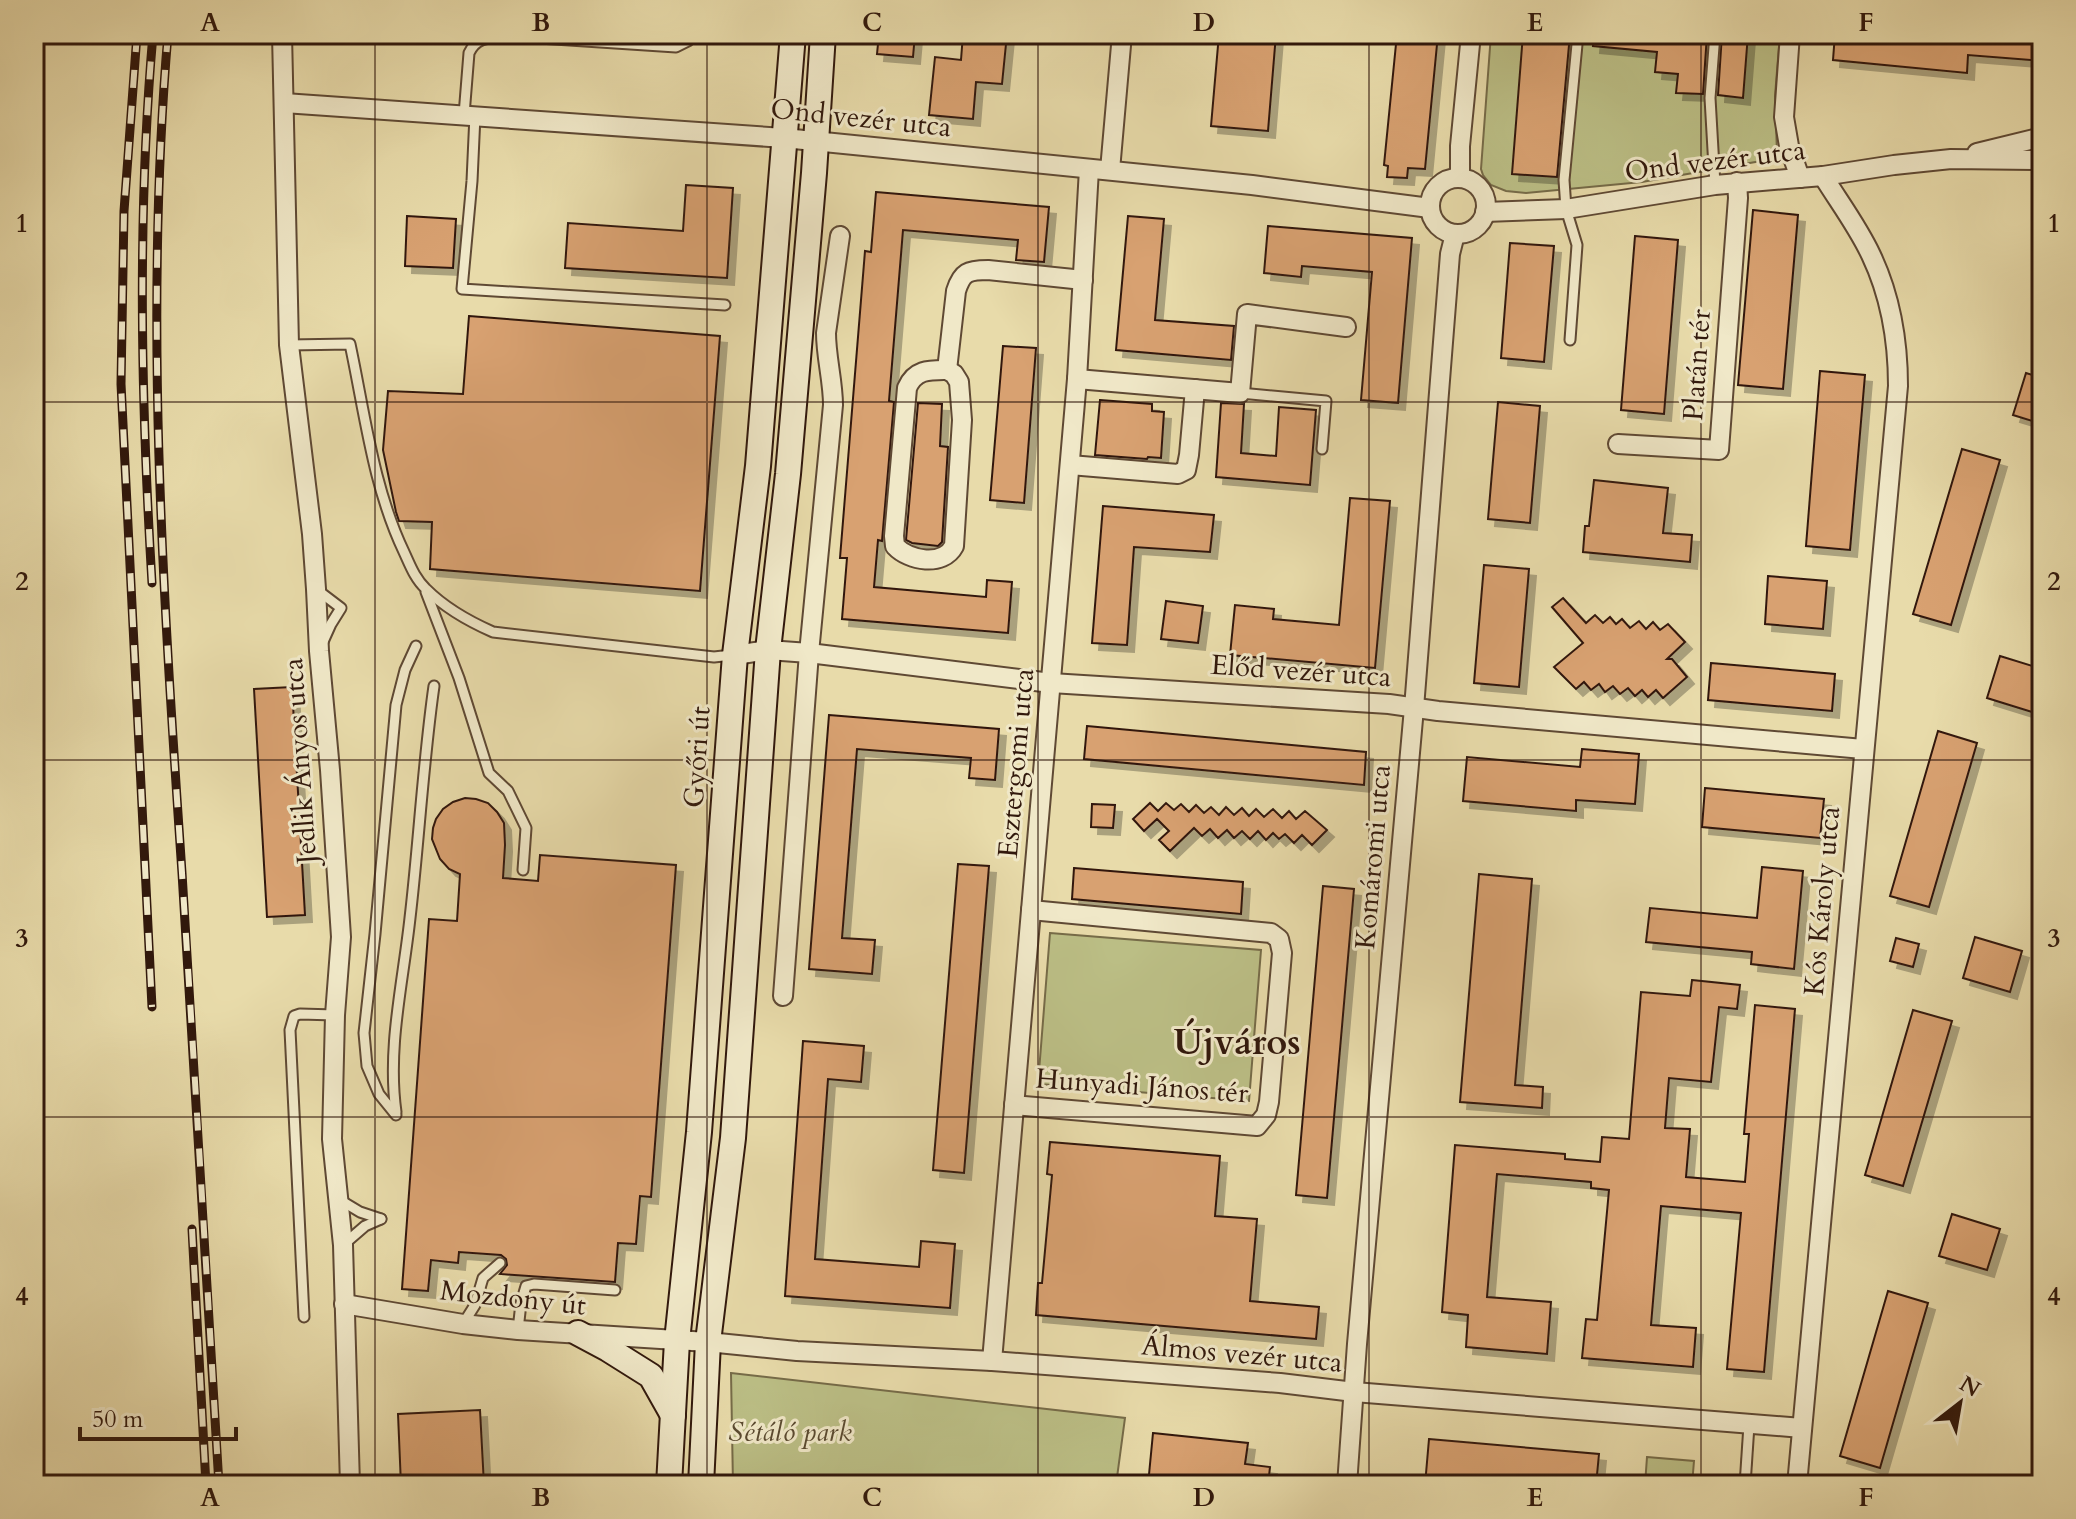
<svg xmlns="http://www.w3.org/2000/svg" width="2076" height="1519" font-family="Cardo,serif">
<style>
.green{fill:#bbbe85;stroke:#766b48;stroke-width:2}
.building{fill:#d8a171;stroke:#31180c;stroke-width:2;filter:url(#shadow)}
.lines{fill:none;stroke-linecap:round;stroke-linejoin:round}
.lane-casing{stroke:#5f4934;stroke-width:13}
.street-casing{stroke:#5f4934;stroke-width:22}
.secondary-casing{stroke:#31180c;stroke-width:28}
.lane{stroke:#f0e8c8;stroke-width:9}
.street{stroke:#f0e8c8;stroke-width:18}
.secondary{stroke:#f0e8c8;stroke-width:24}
.rail-casing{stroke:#31180c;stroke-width:9}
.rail{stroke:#f0e8c8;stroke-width:6;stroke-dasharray:18;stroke-linecap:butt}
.grid{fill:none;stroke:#31180c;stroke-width:2;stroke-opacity:0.55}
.labels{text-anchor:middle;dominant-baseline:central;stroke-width:6;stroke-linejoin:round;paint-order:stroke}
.street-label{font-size:28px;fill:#31180c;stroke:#f0e8c8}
.park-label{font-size:28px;font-style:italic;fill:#5a4a30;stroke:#f0e8c8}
.district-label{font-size:36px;font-weight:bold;fill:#31180c;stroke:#f0e8c8}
.neatline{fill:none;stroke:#31180c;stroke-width:3}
.grid-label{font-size:26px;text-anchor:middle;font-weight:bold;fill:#31180c}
</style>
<defs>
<filter id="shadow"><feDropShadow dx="7" dy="7" stdDeviation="0" flood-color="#0004"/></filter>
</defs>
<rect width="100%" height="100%" fill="#e8dbaa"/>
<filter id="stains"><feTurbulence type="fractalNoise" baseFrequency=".0025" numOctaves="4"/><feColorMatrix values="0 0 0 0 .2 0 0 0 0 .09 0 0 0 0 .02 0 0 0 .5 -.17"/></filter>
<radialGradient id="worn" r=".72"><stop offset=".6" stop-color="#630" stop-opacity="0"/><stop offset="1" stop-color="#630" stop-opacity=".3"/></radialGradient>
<!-- green -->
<g class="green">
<path d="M1491 34H1780L1775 96 1777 153 1775 156 1761 161 1642 182 1526 193 1506 191 1491 185 1483 175 1481 169Z"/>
<path d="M1050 933 1261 950 1249 1101 1038 1084Z"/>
<path d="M731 1373 1125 1418 1116 1485H733Z"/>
<path d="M1647 1457 1694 1461 1692 1485H1645Z"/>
</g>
<!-- building -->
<g class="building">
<path d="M879 34H915L913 57 877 54Z"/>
<path d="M963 34H1007L1002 84 976 82 973 119 929 115 935 57 961 60Z"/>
<path d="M1219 34H1276L1268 131 1211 126Z"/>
<path d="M1397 34H1438L1425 169 1408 168 1407 178 1387 177 1388 166 1384 165Z"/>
<path d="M1523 34H1570L1557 177 1512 174Z"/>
<path d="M1594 34H1707L1703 94 1676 93 1678 74 1655 72 1657 52 1593 46Z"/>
<path d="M1722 34H1748L1743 98 1718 95Z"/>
<path d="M1835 34H2042V61L1968 55 1967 73 1833 60Z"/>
<path d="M686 185 733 188 727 278 565 268 568 223 683 231Z"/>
<path d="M876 192 1049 207 1044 262 1016 260 1018 240 903 230 889 401 894 402 882 541 878 540 874 587 986 597 987 580 1012 582 1008 633 842 619 847 558H840L865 251 871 252Z"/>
<path d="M1753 210 1798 215 1783 389 1738 385Z"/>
<path d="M407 216 456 219 453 268 405 266Z"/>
<path d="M1128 216 1164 219 1155 320 1234 326 1231 360 1116 350Z"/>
<path d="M1268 226 1412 238 1398 403 1361 400 1372 272 1302 266 1301 277 1264 273Z"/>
<path d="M1635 236 1678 240 1664 414 1621 410Z"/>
<path d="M1510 243 1554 246 1544 362 1501 358Z"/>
<path d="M469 316 720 336 700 591 430 569 432 522 399 521 396 512 383 450 388 391 463 394Z"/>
<path d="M1003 346 1036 348 1024 503 990 500Z"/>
<path d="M1820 371 1865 375 1850 550 1806 546Z"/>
<path d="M2026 373 2042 378V424L2013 415Z"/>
<path d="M1100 400 1152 404V411L1164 412 1161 458 1148 457 1147 459 1095 455Z"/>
<path d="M1498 402 1540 406 1530 523 1488 519Z"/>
<path d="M918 403 942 404 940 446 948 447 942 542 938 546 912 543 906 540Z"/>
<path d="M1221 403 1244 404 1241 453 1276 456 1279 407 1316 410 1310 485 1216 477Z"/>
<path d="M1962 449 2000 460 1951 625 1913 614Z"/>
<path d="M1594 480 1668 488 1663 533 1692 535 1690 562 1583 552 1585 526H1589Z"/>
<path d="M1350 498 1390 501 1375 668 1230 655 1235 605 1274 609 1273 619 1339 625Z"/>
<path d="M1103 506 1214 515 1210 552 1134 547 1127 645 1092 643Z"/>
<path d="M1484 565 1529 569 1519 687 1474 683Z"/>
<path d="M1768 576 1827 581 1823 629 1765 624Z"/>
<path d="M1563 598 1586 623 1595 615 1603 623 1610 617 1616 624 1622 619 1630 628 1639 621 1646 629 1653 622 1660 630 1668 624 1685 642 1667 659H1672L1687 677 1663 698 1656 690 1648 697 1642 690 1635 696 1628 688 1620 694 1613 686 1605 692 1599 684 1591 690 1584 682 1576 689 1554 667 1583 643 1552 607Z"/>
<path d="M1166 601 1203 606 1198 643 1161 639Z"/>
<path d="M2000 656 2042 669V679L2032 712 1987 698Z"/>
<path d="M1711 663 1835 674 1832 711 1708 700Z"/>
<path d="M292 687 305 915 267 917 254 689Z"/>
<path d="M829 715 999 729 995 780 969 778 971 758 857 749 842 938 875 940 872 974 809 969Z"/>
<path d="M1087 726 1366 752 1364 785 1084 759Z"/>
<path d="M1938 731 1977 743 1929 907 1890 896Z"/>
<path d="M1582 749 1639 754 1635 804 1576 800V811L1463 801 1467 757 1580 767Z"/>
<path d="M1705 788 1824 799 1820 838 1702 827Z"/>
<path d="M465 798 476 799 488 803 497 812 504 823 505 845 503 878 538 881 540 855 676 865 651 1197 640 1196 636 1244 618 1243 615 1282 500 1274 507 1265 506 1259 501 1255 459 1252 458 1263 431 1260 428 1291 402 1289 429 919 457 921 460 874 449 869 440 859 432 839 433 828 436 819 443 809 453 802Z"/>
<path d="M1150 803 1158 811 1166 803 1174 810 1181 804 1189 812 1196 805 1204 813 1211 807 1219 815 1226 807 1234 815 1242 808 1249 816 1256 809 1264 817 1273 809 1282 818 1289 811 1296 819 1305 811 1327 830 1312 845 1302 835 1294 843 1285 834 1279 839 1273 833 1266 840 1258 831 1250 839 1242 831 1234 838 1227 830 1218 838 1210 829 1202 836 1194 828 1170 851 1159 840 1169 831 1157 819 1144 831 1133 819Z"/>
<path d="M1092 804 1115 805 1113 828 1091 827Z"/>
<path d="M958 864 989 866 964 1173 933 1170Z"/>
<path d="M1762 867 1803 871 1794 969 1751 964 1752 952 1646 942 1650 908 1757 918Z"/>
<path d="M1074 868 1243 882 1241 914 1072 899Z"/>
<path d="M1479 874 1532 879 1515 1085 1543 1087 1542 1108 1460 1102Z"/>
<path d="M1323 886 1354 889 1327 1198 1296 1195Z"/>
<path d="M1975 937 2022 951 2010 992 1963 978Z"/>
<path d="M1896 938 1919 944 1913 967 1890 961Z"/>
<path d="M1692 980 1740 985 1737 1009 1719 1007 1711 1082 1669 1078 1665 1128 1690 1129 1686 1177 1745 1182 1749 1134H1744L1755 1005 1795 1009 1764 1372 1727 1369 1741 1213 1661 1206 1651 1325 1696 1328 1693 1367 1582 1358 1586 1319 1597 1320 1609 1190 1591 1188V1182L1497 1174 1487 1297 1551 1302 1547 1354 1466 1347 1468 1315 1442 1312 1455 1145 1565 1154V1159L1600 1162 1602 1137 1629 1139 1641 992 1690 996Z"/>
<path d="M1913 1010 1952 1021 1903 1186 1865 1175Z"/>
<path d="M803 1041 864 1046 861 1082 828 1079 815 1259 919 1267 921 1241 955 1244 950 1308 785 1296Z"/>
<path d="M1050 1142 1220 1156 1215 1216 1257 1219 1250 1301 1319 1307 1316 1339 1036 1315 1038 1283H1042L1052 1175 1047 1174Z"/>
<path d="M1952 1214 2000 1229 1987 1270 1939 1256Z"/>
<path d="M1888 1291 1928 1303 1880 1468 1840 1456Z"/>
<path d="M480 1410 484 1485H401L398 1414Z"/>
<path d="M1153 1433 1248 1443 1245 1464 1270 1467 1268 1485H1148Z"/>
<path d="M1429 1439 1599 1454 1596 1485H1425Z"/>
</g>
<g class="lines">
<defs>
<g id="lane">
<path d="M1715 34 1710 98 1715 185"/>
<path d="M464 115 469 53C477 36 491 38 507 36L676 47 688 41 694 34"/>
<path d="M475 115 472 181 462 289 725 305"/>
<path d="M1570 340 1577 245 1566 209 1564 180 1578 34"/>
<path d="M289 345 350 344C365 414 373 487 404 552 410 565 415 579 426 589 445 608 468 621 493 632L714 657 732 655"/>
<path d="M1240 393 1326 401 1322 449"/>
<path d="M316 589 341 608 331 624 322 644"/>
<path d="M426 592 459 678 489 773 508 791 526 828 523 870"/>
<path d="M396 1112C387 1047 403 983 410 918 419 841 423 763 434 686"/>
<path d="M396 1115 379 1094 367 1066 364 1033 375 934 396 705 405 670 416 646"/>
<path d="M340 1200 360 1212 381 1219"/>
<path d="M343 1245 365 1226 381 1219"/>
<path d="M304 1317 290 1030 294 1016 300 1014 335 1015"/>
<path d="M463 1324 475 1305 483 1278 500 1263"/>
<path d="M518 1330 521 1303 526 1286 534 1284 615 1290"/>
<path d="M1745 1485 1749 1425"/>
</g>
<g id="street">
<path d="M282 34 289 345 312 534 316 589 319 651 330 770 341 937 335 1015 332 1139 343 1245 350 1485"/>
<path d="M1790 34 1784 117 1789 146 1800 178"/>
<path d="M284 103 784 138 1252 185 1430 208"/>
<path d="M1977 153 2042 137"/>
<path d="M1110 170 1122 34"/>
<path d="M1460 178V146L1471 34"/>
<circle cx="1458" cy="206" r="28"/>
<path d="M1485 212 1566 209 1715 185 1823 176 1894 165 1951 159 2042 160"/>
<path d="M947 370 954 374 959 382 962 420 954 546C943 567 909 561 895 546L894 536 907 388C915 369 930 370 947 370Z"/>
<path d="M947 370 956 291C962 272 968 270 988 270L1083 280"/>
<path d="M1077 379 1240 393 1247 314 1346 327"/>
<path d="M1618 444 1719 450 1738 198 1737 182"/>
<path d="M1070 465 1178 474 1186 470 1189 455 1195 389"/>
<path d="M735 655 768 650 809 653 1051 683 1389 704 1438 711 1863 749"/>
<path d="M783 996 809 653 833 405C833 381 826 357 826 333L840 236"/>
<path d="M1014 1105 1257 1126 1266 1115 1269 1102 1282 953 1279 939 1271 933 1031 910"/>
<path d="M344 1304 463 1324 518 1330 708 1342 797 1351 992 1361 1280 1383 1354 1392 1802 1428"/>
<path d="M992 1361 1077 379 1089 169"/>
<path d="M1347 1485 1357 1344 1414 708 1450 254 1455 234"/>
<path d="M1797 1485 1898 386C1898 340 1891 297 1871 255 1858 227 1839 202 1823 176"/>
</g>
<g id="secondary">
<path d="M578 1333 608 1349 651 1376 673 1415"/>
<path d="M669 1485 677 1341 699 1132 735 655 758 466 793 34"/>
<path d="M701 1485 708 1342 733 1138 768 650 788 474 814 173 823 34"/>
</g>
</defs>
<!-- lane casing -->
<use href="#lane" class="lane-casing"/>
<!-- street casing -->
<use href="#street" class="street-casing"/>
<!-- secondary casing -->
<use href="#secondary" class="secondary-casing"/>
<!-- lane -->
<use href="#lane" class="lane"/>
<!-- street -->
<use href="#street" class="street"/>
<!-- secondary -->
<use href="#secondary" class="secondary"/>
<defs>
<g id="rail">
<path d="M137 34 124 211 121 384 152 1007"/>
<path d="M168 34C144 313 163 594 182 873 195 1077 207 1281 219 1485"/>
<path d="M152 583C141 400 137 217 153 34"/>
<path d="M192 1229 206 1485"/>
</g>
</defs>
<!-- rail casing -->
<use href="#rail" class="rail-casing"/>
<!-- rail -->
<use href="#rail" class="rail"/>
</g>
<!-- grid -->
<path class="grid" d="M375 34V1485M707 34V1485M1038 34V1485M1369 34V1485M1701 34V1485M34 402H2042M34 760H2042M34 1117H2042"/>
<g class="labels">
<!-- street labels -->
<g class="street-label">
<text transform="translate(861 118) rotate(6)">Ond vezér utca</text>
<text transform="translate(1715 161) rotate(-7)">Ond vezér utca</text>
<text transform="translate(1697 365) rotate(-86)">Platán tér</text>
<text transform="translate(1301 671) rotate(4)">Előd vezér utca</text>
<text transform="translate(697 757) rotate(-86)">Győri út</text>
<text transform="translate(300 761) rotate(-94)">Jedlik Ányos utca</text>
<text transform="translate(1016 763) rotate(-85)">Esztergomi utca</text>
<text transform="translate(1373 857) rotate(-85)">Komáromi utca</text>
<text transform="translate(1822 901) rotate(-85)">Kós Károly utca</text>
<text transform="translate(1142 1086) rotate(4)">Hunyadi János tér</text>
<text transform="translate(513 1298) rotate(6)">Mozdony út</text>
<text transform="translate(1242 1354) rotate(5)">Álmos vezér utca</text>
</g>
<!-- park labels -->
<g class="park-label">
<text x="790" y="1432">Sétáló park</text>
</g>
<!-- district labels -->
<g class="district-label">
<text x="1237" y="1042">Újváros</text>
</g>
</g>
<!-- margin -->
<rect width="2076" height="1519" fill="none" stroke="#e8dbaa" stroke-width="88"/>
<!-- north arrow -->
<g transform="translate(1960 1403) rotate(31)" stroke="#f0e8c8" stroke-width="6" paint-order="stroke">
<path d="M0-6L14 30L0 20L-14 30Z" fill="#31180c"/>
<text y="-12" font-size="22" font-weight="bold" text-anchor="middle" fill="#31180c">N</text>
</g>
<!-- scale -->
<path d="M80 1427v12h156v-12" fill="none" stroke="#31180c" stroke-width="4"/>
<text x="92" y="1427" font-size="24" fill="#31180c" stroke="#f0e8c8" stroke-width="6" paint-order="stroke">50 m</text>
<rect x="44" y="44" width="1988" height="1431" class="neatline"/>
<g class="grid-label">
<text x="210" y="31">A</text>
<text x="541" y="31">B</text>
<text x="872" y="31">C</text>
<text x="1204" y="31">D</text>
<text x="1535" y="31">E</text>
<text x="1866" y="31">F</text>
<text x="22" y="232">1</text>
<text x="2054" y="232">1</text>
<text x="22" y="590">2</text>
<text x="2054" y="590">2</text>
<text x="22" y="947">3</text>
<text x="2054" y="947">3</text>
<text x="22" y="1305">4</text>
<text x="2054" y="1305">4</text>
<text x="210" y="1506">A</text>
<text x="541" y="1506">B</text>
<text x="872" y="1506">C</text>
<text x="1204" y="1506">D</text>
<text x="1535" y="1506">E</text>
<text x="1866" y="1506">F</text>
</g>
<rect width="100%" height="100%" filter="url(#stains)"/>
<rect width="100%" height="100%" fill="url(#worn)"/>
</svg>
